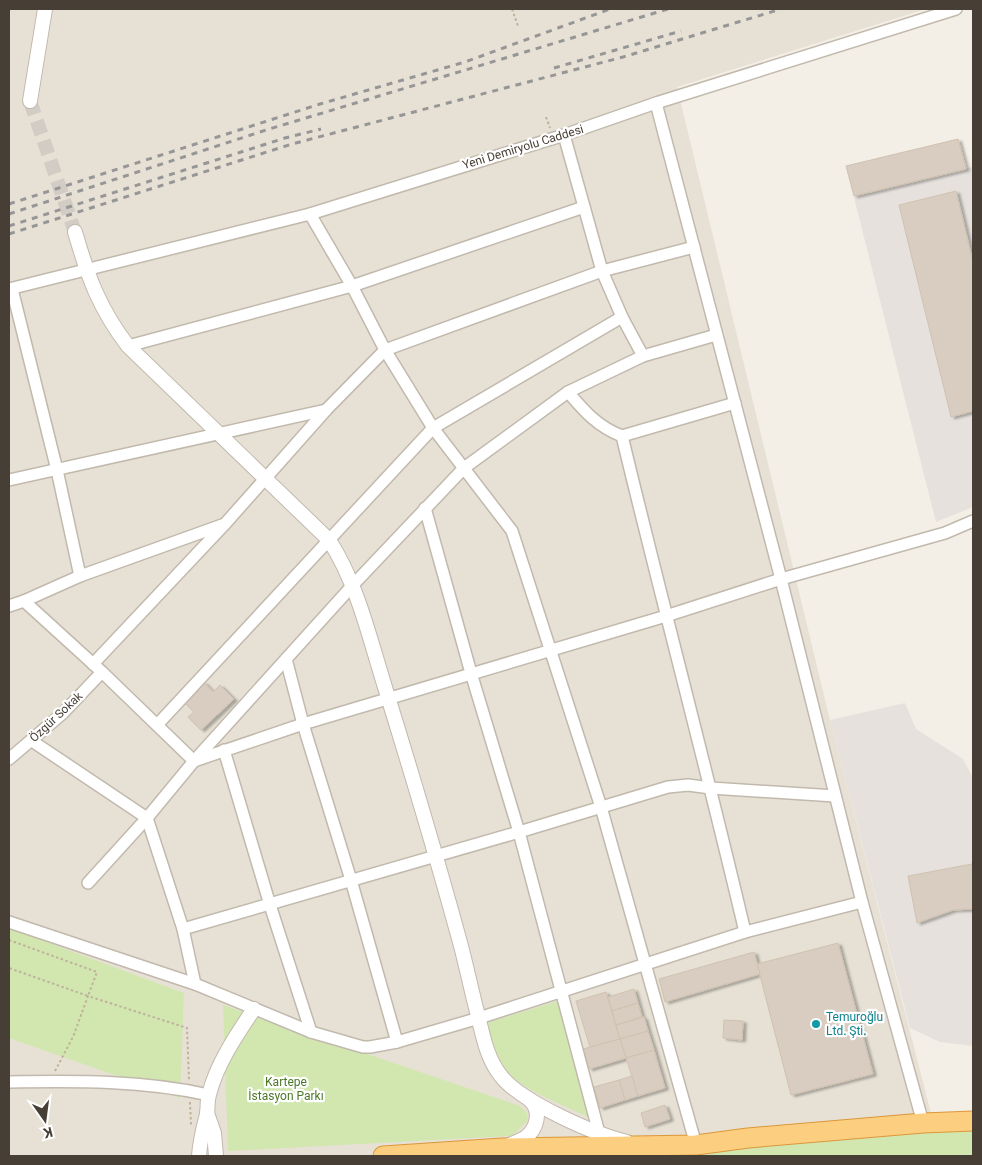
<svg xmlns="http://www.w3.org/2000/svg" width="982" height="1165" font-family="Roboto,sans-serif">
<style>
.residential{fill:#e7e1d5}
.industrial{fill:#e6e1dc}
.green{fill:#d2e7b0}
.building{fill:#d8cdc0;stroke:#d0c2b0;filter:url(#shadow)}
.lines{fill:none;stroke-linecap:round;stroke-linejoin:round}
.tertiary-tunnel{stroke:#d1ccc4;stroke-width:14;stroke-dasharray:14 7;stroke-linecap:butt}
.minor-casing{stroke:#c2b9ad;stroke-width:14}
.tertiary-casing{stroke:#c2b9ad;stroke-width:16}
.trunk-casing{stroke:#dc9739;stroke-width:21}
.path{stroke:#c0b19b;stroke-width:2;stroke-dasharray:2.5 2.5;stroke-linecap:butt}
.minor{stroke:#fff;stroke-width:11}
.tertiary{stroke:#fff;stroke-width:14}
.trunk{stroke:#fcce80;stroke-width:19}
.rail{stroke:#969696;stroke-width:3;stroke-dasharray:6 6;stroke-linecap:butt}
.culture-dot{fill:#0f9aa8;stroke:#fff;stroke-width:2}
.labels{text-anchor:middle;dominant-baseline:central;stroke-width:4.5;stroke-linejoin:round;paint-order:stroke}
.street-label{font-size:12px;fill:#473f36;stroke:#fff}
.culture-label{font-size:12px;fill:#0d838f;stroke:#fff;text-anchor:start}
.park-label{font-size:12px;fill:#4c782a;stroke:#fff}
</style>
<defs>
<filter id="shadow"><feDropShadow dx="3.5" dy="2" stdDeviation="1" flood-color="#0004"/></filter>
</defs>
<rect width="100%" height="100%" fill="#f3efe7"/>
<!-- residential -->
<path class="residential" d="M9 9H926L677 87 830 720 942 1156H9Z"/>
<!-- industrial -->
<g class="industrial">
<path d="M958 139 966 168 973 167V507L936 522 846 166Z"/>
<path d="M905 703 916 729 963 759 973 778V1046L940 1042 910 1028 830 720Z"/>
</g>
<!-- green -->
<g class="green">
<path d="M9 928 184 993 180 1098 9 1038Z"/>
<path d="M558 1001 590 1118C566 1106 521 1090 505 1070 494 1057 491 1038 486 1023Z"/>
<path d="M223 1005 520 1106 527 1113 528 1120 512 1136 228 1151Z"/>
<path d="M973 1128V1156H541Z"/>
</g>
<!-- building -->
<g class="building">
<path d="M958 139 966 169 854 196 846 166Z"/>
<path d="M956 191 973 262V411L951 417 899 205Z"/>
<path d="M204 682 213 692 220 685 234 699 201 730 188 717 194 712 184 702Z"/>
<path d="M972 864 973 872V909L953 910 917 923 908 876Z"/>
<path d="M838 943 873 1074 791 1095 757 964Z"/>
<path d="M754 952 760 974 665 1002 659 979Z"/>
<path d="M634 989 638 1003 612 1011 608 997Z"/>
<path d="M606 992 620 1039 590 1047 576 1001Z"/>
<path d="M638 1003 642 1017 616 1025 612 1011Z"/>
<path d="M644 1017 648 1031 620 1039 616 1025Z"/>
<path d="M724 1020 743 1021 742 1040 723 1038Z"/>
<path d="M648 1031 654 1050 626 1058 620 1039Z"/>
<path d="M620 1039 626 1058 589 1069 583 1049Z"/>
<path d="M654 1050 665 1088 638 1096 626 1058Z"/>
<path d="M632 1076 638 1096 625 1100 619 1080Z"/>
<path d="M619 1080 625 1100 600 1108 594 1087Z"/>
<path d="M665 1105 670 1119 645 1127 641 1113Z"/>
</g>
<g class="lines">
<!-- tertiary-tunnel -->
<path class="tertiary-tunnel" d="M30 101 75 232"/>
<defs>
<g id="minor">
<path d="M656 103 781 579 862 902 923 1123"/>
<path d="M310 214 352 286 385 350 433 428 512 531 601 807 696 1145"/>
<path d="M9 289 310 214 564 135 656 103 956 9"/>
<path d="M12 289 57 470 80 576"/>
<path d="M128 346 352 286 584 207"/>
<path d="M643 356 716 335"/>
<path d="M568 392C584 411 598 427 622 436 662 602 706 766 745 932"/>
<path d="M622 436 735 403"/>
<path d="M9 480 326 410"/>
<path d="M425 508 471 673 519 832 599 1133"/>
<path d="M24 601 102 672 194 761 303 724 666 616 781 579 945 533 973 521"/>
<path d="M9 606 24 601 80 576 222 525"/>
<path d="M286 659 303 724 351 880 397 1042"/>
<path d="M93 664 224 525 326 410 385 350 602 271 694 247"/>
<path d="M157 725 433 428 622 317"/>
<path d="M32 741 147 818 183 929 195 984 311 1032 363 1047H370L397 1042 479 1018 745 932 862 902"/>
<path d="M224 750 270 905 311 1032"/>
<path d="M9 759 63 713 102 672"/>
<path d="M88 883 147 818 194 761 352 586 464 468 568 392 643 356 622 317 602 271 564 135"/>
<path d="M9 922 195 984"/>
<path d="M183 929 519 832 668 787 688 785 711 788 835 796"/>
<path d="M9 1082C76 1081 143 1080 209 1095"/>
</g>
<g id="tertiary">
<path d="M30 101 45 9"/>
<path d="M75 232C88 277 99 308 128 346L329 540C357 583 369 636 384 684 411 771 437 858 461 946 467 969 472 993 478 1016 483 1036 487 1059 501 1076 521 1102 594 1134 627 1142"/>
<path d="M207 1113 214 1133 216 1156"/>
<path d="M506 1146C513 1144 519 1141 525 1138 537 1129 542 1111 530 1100"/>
<path d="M199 1156C200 1141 203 1129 207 1114 208 1108 207 1101 209 1095 216 1065 237 1034 254 1009"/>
</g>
<path id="trunk" d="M383 1156 502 1148 696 1145 748 1138 923 1123 973 1121"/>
</defs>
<!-- minor casing -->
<use href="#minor" class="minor-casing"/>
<!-- tertiary casing -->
<use href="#tertiary" class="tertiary-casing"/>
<!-- trunk casing -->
<use href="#trunk" class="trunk-casing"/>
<!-- path -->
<g class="path">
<path d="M512 9 518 26"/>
<path d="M546 117 550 128"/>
<path d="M9 940 97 972 88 996 9 968"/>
<path d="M55 1071 73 1037 88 996 187 1028 189 1080"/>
<path d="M190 1102 191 1125"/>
</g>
<!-- minor -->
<use href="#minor" class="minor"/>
<!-- tertiary -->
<use href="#tertiary" class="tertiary"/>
<!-- trunk -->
<use href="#trunk" class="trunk"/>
<!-- rail -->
<g class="rail">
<path d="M554 68 681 31"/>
<path d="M9 204 320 104 465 62 610 9"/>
<path d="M9 214 266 130 668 9"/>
<path d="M9 226 285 138 321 129"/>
<path d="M9 234 292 144 623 57 781 9"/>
</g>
</g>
<!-- markers -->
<circle class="culture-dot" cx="816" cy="1024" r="5"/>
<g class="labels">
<!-- street labels -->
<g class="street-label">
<text transform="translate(523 147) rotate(-17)">Yeni Demiryolu Caddesi</text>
<text transform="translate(56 717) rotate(-43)">Özgür Sokak</text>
</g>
<!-- culture labels -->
<g class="culture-label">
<text x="826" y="1017">Temuroğlu<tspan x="826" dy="14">Ltd. Şti.</tspan></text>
</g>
<!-- park labels -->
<g class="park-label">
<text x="286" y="1082">Kartepe<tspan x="286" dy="14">İstasyon Parkı</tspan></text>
</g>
</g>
<!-- border -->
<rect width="982" height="1165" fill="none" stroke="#473f36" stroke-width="20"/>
<!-- north arrow -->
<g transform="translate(45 1120) rotate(166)" stroke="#ffffff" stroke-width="4" paint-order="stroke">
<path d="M0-4L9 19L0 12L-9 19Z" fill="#473f36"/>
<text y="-8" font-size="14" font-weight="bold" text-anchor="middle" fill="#473f36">K</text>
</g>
</svg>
